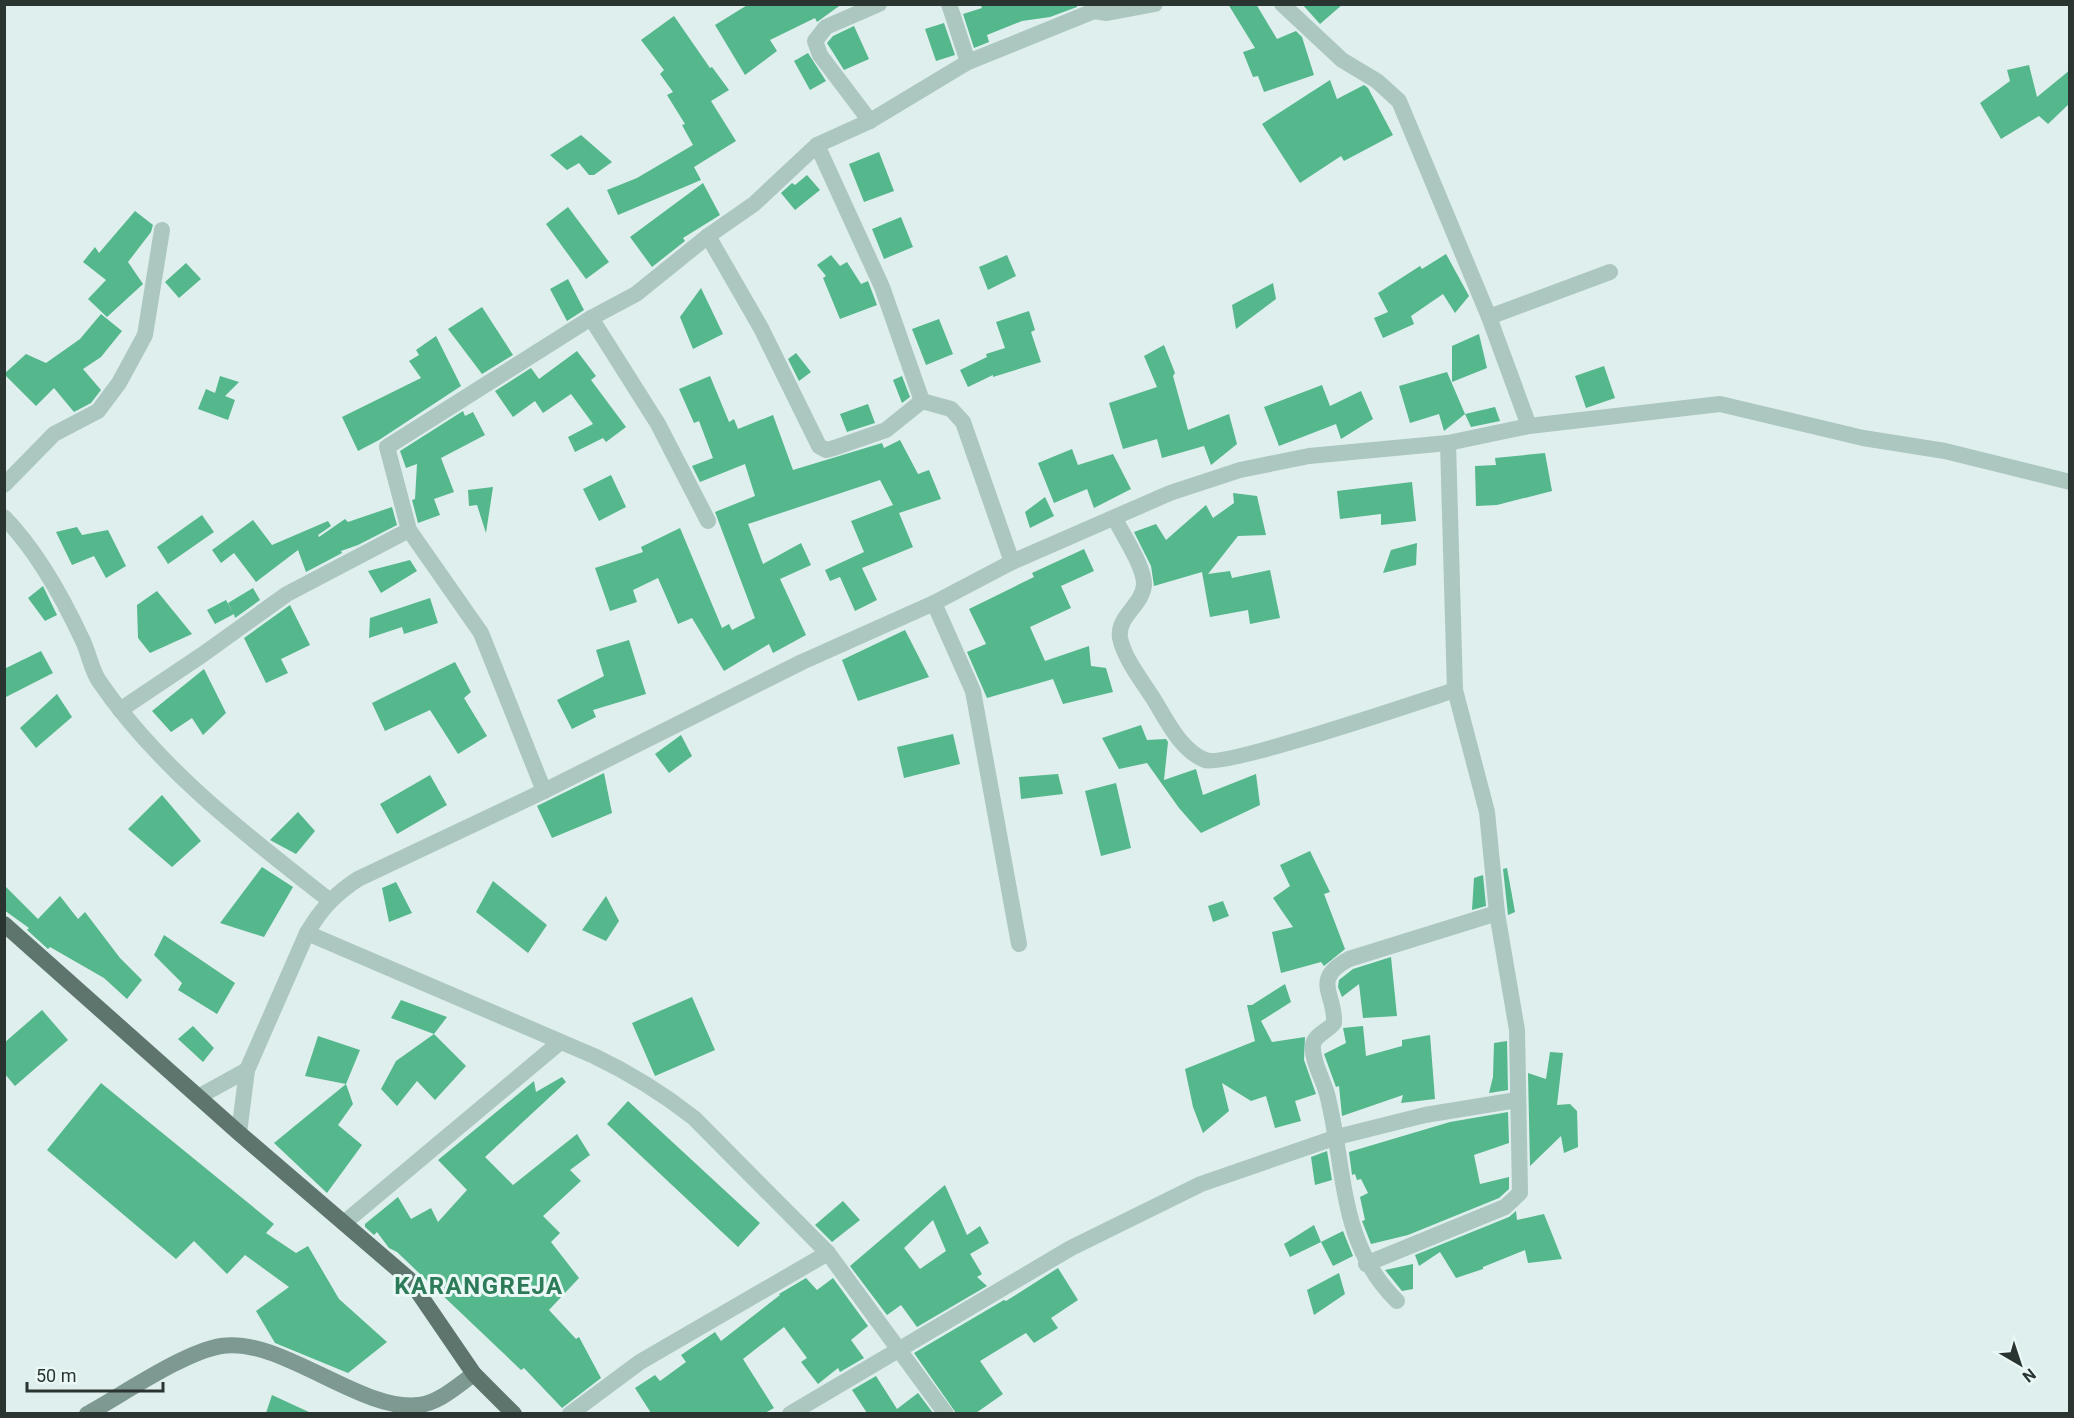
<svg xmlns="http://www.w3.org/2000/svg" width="2074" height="1418" font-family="Roboto,sans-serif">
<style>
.building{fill:#55b78c;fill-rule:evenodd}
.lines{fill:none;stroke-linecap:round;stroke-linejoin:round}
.minor{stroke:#acc6c0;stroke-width:16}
.tertiary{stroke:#acc6c0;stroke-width:16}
.secondary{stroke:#7d9991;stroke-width:16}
.primary{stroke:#5d756d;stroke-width:16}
.labels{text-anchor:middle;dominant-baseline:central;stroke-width:6;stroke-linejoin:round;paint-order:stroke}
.district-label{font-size:24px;font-weight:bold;letter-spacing:1.5px;fill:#2d7a58;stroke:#eaf8f6}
</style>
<rect width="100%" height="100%" fill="#deefed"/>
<!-- building -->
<g class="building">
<path d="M749 4H842L817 22 815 18 770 40 777 51 745 75 715 25Z"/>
<path d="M980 4H1077V7L1050 17 1022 21 987 35 989 42 974 48 963 14 982 8Z"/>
<path d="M1228 4H1256L1277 39 1296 31 1302 37 1314 75 1264 92 1258 76 1253 77 1243 52 1255 48Z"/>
<path d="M1302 4H1343L1320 24Z"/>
<path d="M674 16 710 68 712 67 729 90 711 101 736 141 694 167 701 180 618 215 607 190 637 178 693 145 682 125 685 124 667 95 673 92 660 74 664 70 641 40Z"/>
<path d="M944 23 955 55 936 61 925 29Z"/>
<path d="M854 26 869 59 844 70 827 43 833 36Z"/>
<path d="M808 53 826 81 810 90 794 61Z"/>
<path d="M2029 65 2037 97 2070 70V103L2048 124 2039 116 2001 139 1980 103 2010 81 2007 70Z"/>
<path d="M1330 80 1337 99 1364 85 1368 88 1393 135 1344 161 1341 156 1300 183 1262 124Z"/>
<path d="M581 135 612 162 594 175H589L579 163 567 170 550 155Z"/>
<path d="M879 152 894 191 864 202 849 164Z"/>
<path d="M807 175 820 190 795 210 781 193 792 183 795 185Z"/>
<path d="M703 183 720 215 683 238 685 241 652 267 630 237Z"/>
<path d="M568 207 609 262 586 279 546 224Z"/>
<path d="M135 211 153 225 151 232 128 262 143 284 107 317 88 299 106 280 83 262 95 247 99 253Z"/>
<path d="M901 217 913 247 884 259 872 229Z"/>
<path d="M1446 254 1469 296 1455 313 1443 294 1411 316 1414 324 1383 338 1374 318 1388 312 1378 293 1420 266 1422 269Z"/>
<path d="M831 255 840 266 847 262 861 284 868 281 877 305 840 319 823 278 826 276 817 265Z"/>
<path d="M1007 255 1016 276 988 290 979 267Z"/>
<path d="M186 263 201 279 179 298 165 282Z"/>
<path d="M568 279 584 310 567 321 550 289Z"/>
<path d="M1273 283 1276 299 1236 329 1232 305Z"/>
<path d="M701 288 723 334 693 349 680 317Z"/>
<path d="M482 307 513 355 482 374 448 329Z"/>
<path d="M1029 311 1035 330 1031 332 1041 362 993 377V375L968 387 960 370 987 357 986 354 1005 348 996 322Z"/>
<path d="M101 314 122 331 101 357 83 369 101 390 91 403 74 412 54 388 36 406 4 374 26 354 46 363 80 339Z"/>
<path d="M939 319 953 354 926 365 912 329Z"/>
<path d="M1479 334 1487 368 1452 382V346Z"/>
<path d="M436 336 461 386 379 440 358 451 342 417 421 378 409 361 419 355 416 350Z"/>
<path d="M1164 345 1175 373 1173 376 1188 430 1229 414 1237 444 1211 465 1204 446 1162 458 1157 439 1123 449 1109 403 1157 387 1144 356Z"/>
<path d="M577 351 596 376 591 380 626 427 606 442 603 438 575 452 568 437 593 424 571 394 543 413 535 401 513 417 495 391 531 368 539 379Z"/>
<path d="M796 353 811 372 799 381 788 359Z"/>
<path d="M1604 366 1615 398 1586 408 1575 376Z"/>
<path d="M1447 372 1465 414 1444 431 1439 414 1410 423 1399 386Z"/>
<path d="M220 376 239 382 225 396 235 400 228 420 198 409 206 389 215 393Z"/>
<path d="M710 376 729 422 734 419 738 429 773 415 793 470 882 443 884 448 900 440 918 474 929 470 941 499 899 513 913 547 862 568 877 600 855 611 840 577 830 581 825 570 864 552 851 521 893 505 880 480 748 524 763 564 801 543 811 565 780 579 806 635 773 653 769 644 724 671 692 618 678 624 658 578 633 590 637 602 610 611 595 568 643 552 641 547 680 528 722 628 729 624 732 630 755 618 715 512 755 496 745 464 700 482 692 466 713 458 699 421 694 423 679 389Z"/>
<path d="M902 376 910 397 902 403 893 380Z"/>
<path d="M1322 385 1330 406 1361 391 1373 419 1341 439 1336 424 1279 446 1264 407Z"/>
<path d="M868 404 875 423 847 432 840 414Z"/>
<path d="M1495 407 1500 421 1471 427 1465 414Z"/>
<path d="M463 411 465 416 473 412 485 435 441 458 454 492 434 499 440 515 418 523 412 500 415 499 417 464 406 468 400 451Z"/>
<path d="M1072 449 1078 465 1113 454 1131 489 1094 508 1087 489 1054 503 1038 463Z"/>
<path d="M1545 453 1552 491 1497 505 1476 506 1475 466 1496 465 1495 458Z"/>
<path d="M611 475 626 507 599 521 583 489Z"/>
<path d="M1412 482 1416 521 1381 525V514L1340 519 1337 491Z"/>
<path d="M493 487 486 533 477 505 469 506 468 490Z"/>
<path d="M1233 493 1257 496 1266 535 1238 536 1208 574 1230 571 1232 578 1270 570 1280 618 1250 624 1248 610 1210 617 1202 572 1154 586 1151 566 1134 532 1156 524 1166 540 1206 505 1213 518 1234 503Z"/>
<path d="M1045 497 1054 516 1030 528 1025 512Z"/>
<path d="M392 507 397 525 358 545 341 551 342 553 306 572 298 550 256 582 234 553 221 563 212 550 253 520 272 545 328 521 331 526 318 535 319 537 345 519 348 522Z"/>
<path d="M202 515 214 532 168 564 157 547Z"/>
<path d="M77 527 82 535 108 530 126 566 106 578 94 556 72 565 56 532Z"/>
<path d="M1417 543 1416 565 1383 573 1391 550Z"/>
<path d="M1084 549 1094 571 1061 586 1071 608 1030 627 1045 661 1089 646 1091 666 1106 668 1113 692 1063 704 1053 679 987 698 967 652 986 644 969 609 1034 577 1032 573Z"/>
<path d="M410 560 417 571 381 593 368 571Z"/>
<path d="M43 586 57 615 45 621 28 598Z"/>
<path d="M253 588 260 600 235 618 234 614 215 624 207 610 226 600 233 613 228 603Z"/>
<path d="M157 591 192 634 150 653 138 638 137 605Z"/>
<path d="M430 598 438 623 404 634 402 627 369 638 370 618Z"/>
<path d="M290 605 310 645 281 659 288 673 266 683 244 638Z"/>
<path d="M905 630 929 677 858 701 842 660Z"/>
<path d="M629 640 646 694 593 710 596 717 572 729 557 700 604 676 596 650Z"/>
<path d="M41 651 53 673 4 698V669Z"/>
<path d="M455 662 471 692 464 698 487 736 458 754 430 710 385 731 372 703Z"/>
<path d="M204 669 226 713 203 735 192 718 171 732 152 711Z"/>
<path d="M57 694 72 717 36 748 20 728Z"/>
<path d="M1141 725 1147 740 1166 739 1168 742 1164 780 1196 769 1203 795 1256 774 1260 805 1201 833 1179 808 1147 763 1119 769 1102 738Z"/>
<path d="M953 734 960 764 904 778 897 747Z"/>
<path d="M681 735 692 756 669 773 655 754Z"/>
<path d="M604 773 612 813 552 838 537 806Z"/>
<path d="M1058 774 1063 794 1021 799 1019 777Z"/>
<path d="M430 775 447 805 397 834 380 804Z"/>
<path d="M1116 783 1131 848 1101 856 1085 791Z"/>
<path d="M162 795 201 841 172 867 128 829Z"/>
<path d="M298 812 315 831 296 854 270 840Z"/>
<path d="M1310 851 1330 892 1324 894 1345 949 1324 966 1321 962 1281 973 1272 932 1293 927 1273 898 1290 886 1280 865Z"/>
<path d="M262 867 293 887 264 937 220 923Z"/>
<path d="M1507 868 1515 912 1508 915 1503 869Z"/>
<path d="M1483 875 1486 906 1472 910 1474 878Z"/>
<path d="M493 881 547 925 528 953 476 912Z"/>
<path d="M396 882 412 913 389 922 382 888Z"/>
<path d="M4 885 38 919 60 896 78 919 85 912 120 958 142 980 127 999 104 978 50 947 48 949 27 930 29 928 4 910Z"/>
<path d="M606 896 619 921 606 941 582 930Z"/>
<path d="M1223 901 1229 916 1213 922 1208 906Z"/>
<path d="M164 935 235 983 217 1014 178 990 182 983 154 955Z"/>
<path d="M1391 957 1397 1016 1363 1018 1359 984 1342 997 1338 987 1339 980 1353 969Z"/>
<path d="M1285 984 1291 1002 1261 1021 1272 1042 1305 1037 1304 1060 1316 1094 1295 1101 1301 1121 1275 1128 1266 1096 1251 1101 1222 1083 1229 1111 1203 1133 1193 1107 1185 1069 1255 1041 1247 1005H1252Z"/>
<path d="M692 997 715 1050 655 1076 632 1023Z"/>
<path d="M401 1000 447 1017 434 1034 391 1018Z"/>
<path d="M42 1010 68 1040 15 1086 4 1073V1043Z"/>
<path d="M193 1026 214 1048 203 1062 178 1039Z"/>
<path d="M1363 1026 1366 1056 1402 1046V1040L1430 1035 1435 1099 1401 1103 1403 1095 1342 1116 1339 1086 1336 1087 1324 1054 1346 1043 1343 1028Z"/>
<path d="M434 1034 466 1066 435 1100 417 1081 397 1106 381 1089 396 1061Z"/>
<path d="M318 1036 360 1050 346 1084 305 1076Z"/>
<path d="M1507 1041 1508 1090 1489 1093 1493 1077 1494 1043Z"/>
<path d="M1550 1052 1563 1053 1557 1105 1570 1104 1577 1111 1578 1147 1564 1153 1561 1136 1530 1166 1528 1073 1546 1079Z"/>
<path d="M562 1077 566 1082 485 1157 513 1185 577 1134 590 1155 570 1170 581 1181 543 1216 560 1233 551 1242 579 1278 549 1310 576 1339 579 1337 601 1378 562 1408 524 1368 521 1370 397 1252 389 1248 377 1232 374 1235 365 1227V1224L398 1197 411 1219 431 1208 438 1222 467 1190 438 1160 534 1081 536 1092Z"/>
<path d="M101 1083 274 1224 266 1233 296 1253 308 1246 339 1299 387 1342 348 1373 275 1343 256 1311 289 1287 245 1255 227 1274 194 1241 176 1259 47 1150Z"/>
<path d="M346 1084 353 1104 338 1125 362 1145 327 1193 274 1143Z"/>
<path d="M628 1101 760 1223 738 1247 607 1124Z"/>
<path d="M1508 1112 1509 1143 1474 1155 1480 1184 1509 1177V1189L1499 1198 1408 1235 1371 1244 1362 1221 1365 1220 1360 1197 1368 1193 1361 1179 1357 1180 1355 1174 1352 1175 1349 1152 1450 1122Z"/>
<path d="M1327 1151 1332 1180 1315 1185 1311 1157Z"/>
<path d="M945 1185 967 1235 980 1226 989 1243 970 1254 982 1274 977 1277 987 1286 917 1327 901 1305 887 1315 850 1266ZM933 1220 946 1251 920 1269 904 1248Z"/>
<path d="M843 1201 860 1220 832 1242 815 1225Z"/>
<path d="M1516 1211 1517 1220 1544 1214 1562 1259 1528 1263 1525 1250 1483 1267V1269L1456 1278 1440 1252 1419 1266 1415 1255 1509 1217Z"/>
<path d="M1314 1225 1321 1242 1290 1257 1284 1244Z"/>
<path d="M1343 1231 1353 1256 1333 1266 1321 1242Z"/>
<path d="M1413 1264V1289L1402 1291 1385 1270Z"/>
<path d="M1058 1268 1078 1300 1051 1318 1058 1328 1034 1343 1026 1333 980 1361 1003 1394 976 1413H956L914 1353 1004 1300 1006 1301Z"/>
<path d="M1339 1273 1345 1294 1314 1315 1307 1290Z"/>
<path d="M806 1278 817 1290 833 1278 868 1326 851 1340 864 1358 840 1372 838 1368 818 1384 801 1362 807 1358 784 1327 743 1359 774 1408 765 1413H651L635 1388 655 1375 660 1381 686 1362 681 1355 715 1332 721 1341 780 1295 779 1294Z"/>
<path d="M876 1376 897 1409 918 1393 933 1413H867L852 1390Z"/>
<path d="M272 1395 311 1413H266Z"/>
</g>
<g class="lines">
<!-- minor -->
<g class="minor">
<path d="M949 4 968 62"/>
<path d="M1282 4 1342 60 1377 81 1399 101 1489 317 1529 426"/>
<path d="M870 121 820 55 815 41 826 27 879 4"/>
<path d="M817 145 882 287 922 401"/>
<path d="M708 236 761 328 819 446 826 450 834 448 886 430 922 401 951 409 963 422 1012 562"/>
<path d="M1489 317 1610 272"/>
<path d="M591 318 658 424 708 521"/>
<path d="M4 485 54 434 98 411 119 383 145 335 162 230"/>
<path d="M4 517C37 551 62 596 82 639 89 653 91 669 99 681 159 769 247 836 329 900"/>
<path d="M1115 519C1123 535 1145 568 1144 585 1142 606 1117 616 1120 638 1124 658 1142 681 1153 698 1166 719 1180 750 1205 760 1224 768 1421 701 1455 690"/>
<path d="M934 603 973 691 1019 944"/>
<path d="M120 710 202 655 287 594 409 530"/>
<path d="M544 791 481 633 409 530 387 447 591 318 636 294 708 236 754 204 817 145 870 121 968 62 1094 11 1107 13 1155 4"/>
<path d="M307 933 594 1056C630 1073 662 1093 694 1118L828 1253 946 1414"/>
<path d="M344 1223 559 1043"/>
<path d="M1366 1264 1505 1207 1520 1193 1517 1030 1497 913 1487 812 1455 690 1448 443"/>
<path d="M1397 1301C1339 1244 1346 1172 1328 1098 1325 1082 1311 1061 1313 1045 1314 1035 1328 1031 1334 1023 1336 994 1310 980 1349 959L1497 913"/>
<path d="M570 1414 640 1362 828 1253"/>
<path d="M790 1414 1071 1248 1201 1184 1337 1137 1425 1115 1517 1100"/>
</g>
<!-- tertiary -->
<g class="tertiary">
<path d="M198 1097 247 1070"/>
<path d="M239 1133 247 1070 307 933C321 909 335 894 358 879L544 791 802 662 934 603 1012 562 1170 493 1240 470 1309 456 1448 443 1529 426 1720 404 1863 438 1945 451 2070 482"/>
</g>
<!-- secondary -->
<path class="secondary" d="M87 1414C122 1395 184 1352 221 1346 280 1336 362 1413 419 1405 439 1403 458 1385 474 1374"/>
<!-- primary -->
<path class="primary" d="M4 924 239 1133 409 1279 474 1374 514 1414"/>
</g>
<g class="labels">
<!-- district labels -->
<g class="district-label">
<text x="479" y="1286">KARANGREJA</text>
</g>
</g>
<!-- border -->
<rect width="2074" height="1418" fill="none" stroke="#2a3531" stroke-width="12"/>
<!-- north arrow -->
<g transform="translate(2020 1364) rotate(141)" stroke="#eaf8f6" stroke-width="4.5" paint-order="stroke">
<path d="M0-4.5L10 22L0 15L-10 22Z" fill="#2a3531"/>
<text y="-9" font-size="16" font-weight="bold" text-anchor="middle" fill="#2a3531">N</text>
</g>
<!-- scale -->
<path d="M27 1382v9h136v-9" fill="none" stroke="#2a3531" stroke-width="3"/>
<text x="36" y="1382" font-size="18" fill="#2a3531" stroke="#eaf8f6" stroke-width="4.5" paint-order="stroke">50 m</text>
</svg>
